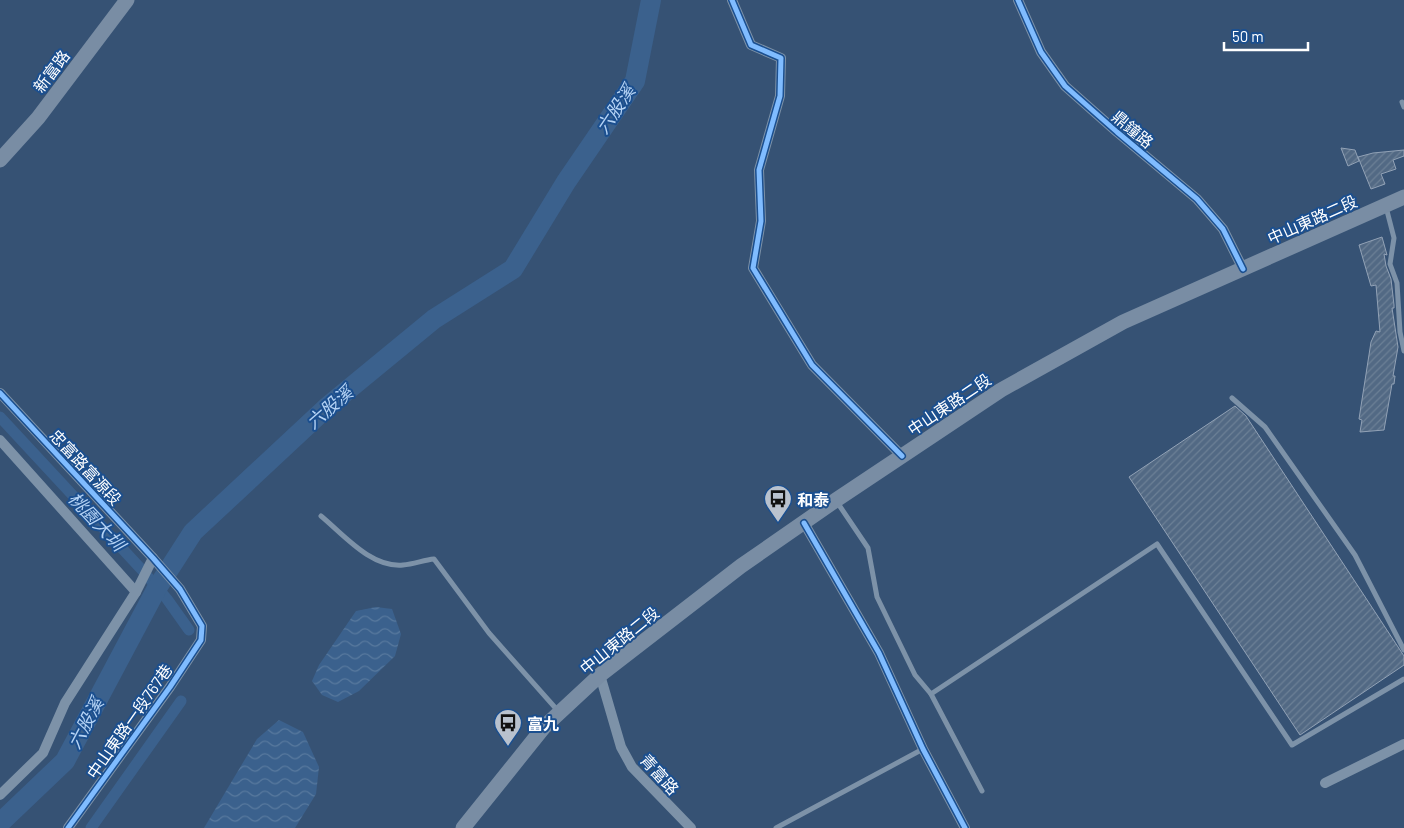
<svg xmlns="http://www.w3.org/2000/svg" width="1404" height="828" font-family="Barlow,'Noto Sans TC',sans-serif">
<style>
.water{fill:url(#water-waves)}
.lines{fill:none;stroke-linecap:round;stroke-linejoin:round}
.canal{stroke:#3b618d;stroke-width:11}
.river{stroke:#3b618d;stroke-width:20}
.building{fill:url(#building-hatch);stroke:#92a2b6}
.lane{stroke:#7d92a8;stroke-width:5}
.street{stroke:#7d92a8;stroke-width:10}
.secondary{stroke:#798da4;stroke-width:15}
.cycleway-casing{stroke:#1b4f8f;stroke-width:8}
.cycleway{stroke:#80bcff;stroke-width:5}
.labels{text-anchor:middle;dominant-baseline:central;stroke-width:4;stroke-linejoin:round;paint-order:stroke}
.street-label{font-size:16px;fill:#fff;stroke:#1b4f8f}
.poi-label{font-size:16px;font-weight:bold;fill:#fff;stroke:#1b4f8f;text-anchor:start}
.water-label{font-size:18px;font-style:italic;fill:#b5d3f5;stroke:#1b4f8f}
</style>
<defs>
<pattern id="water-waves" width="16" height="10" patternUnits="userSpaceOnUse" patternTransform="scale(1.25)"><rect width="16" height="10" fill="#3b618d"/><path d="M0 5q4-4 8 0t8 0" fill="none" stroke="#58799e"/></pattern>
<pattern id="building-hatch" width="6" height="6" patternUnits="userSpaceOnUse" patternTransform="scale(1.25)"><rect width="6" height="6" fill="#526984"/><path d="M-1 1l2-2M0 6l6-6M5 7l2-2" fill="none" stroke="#6c8096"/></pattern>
</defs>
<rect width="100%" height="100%" fill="#365274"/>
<!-- water -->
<g class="water">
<path d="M376 607 392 609 401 634 395 656 359 691 338 702 322 695 312 681 319 665 356 611Z"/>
<path d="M279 720 303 732 319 767 316 794 295 828H204L257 739Z"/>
</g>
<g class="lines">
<!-- canal -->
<g class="canal">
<path d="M0 417 143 571 167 599 189 630"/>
<path d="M91 828 181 701"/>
</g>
<!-- river -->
<path class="river" d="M0 823 65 761 157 588 193 532 327 407 434 319 513 269 566 182 635 81 651 0"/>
</g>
<!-- building -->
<g class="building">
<path d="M1341 148 1355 150 1359 161 1348 166Z"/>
<path d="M1404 150V156L1393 160 1396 169 1381 174 1385 184 1371 189 1358 157 1373 153Z"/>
<path d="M1382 237 1387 255 1384 254 1386 266 1391 279 1394 305V308H1392L1398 347 1393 376H1395L1394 384H1392L1384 430 1360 432 1362 420 1359 419 1371 342 1376 331 1380 332 1376 285 1371 286 1359 245Z"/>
<path d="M1235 406 1246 416 1404 656V665L1300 735 1129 477Z"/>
</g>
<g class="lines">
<!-- lane -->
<g class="lane">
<path d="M1402 102 1404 107"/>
<path d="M1386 207 1394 238 1390 264 1397 283 1400 332 1404 351"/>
<path d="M1232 398 1265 427 1355 555 1404 650"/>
<path d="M837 502 868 548 877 597 915 675 931 694 1157 544 1292 745 1404 679"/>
<path d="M321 516C344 535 371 568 403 565 414 564 424 560 434 559L489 633 559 712"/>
<path d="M931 694 982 791"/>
<path d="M776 828 923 749"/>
</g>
<!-- street -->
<g class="street">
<path d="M732 0 751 45 781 58 780 96 759 170 761 221 753 268 812 365 902 456"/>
<path d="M1018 0 1041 52 1065 86 1117 132 1197 199 1223 229 1243 269"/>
<path d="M0 393 153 558 180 589 202 626 201 640 170 687 68 828"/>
<path d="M0 440 136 592"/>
<path d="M804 523 879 653 923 749 965 828"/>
<path d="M600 675 621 747 632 767 691 828"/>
<path d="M1325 783 1404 744"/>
<path d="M0 795 43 753 65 703 136 592 153 558"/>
</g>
<!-- secondary -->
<g class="secondary">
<path d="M0 160 38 118 127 0"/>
<path d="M463 828 544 727 600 675 741 566 836 500 1001 390 1123 322 1404 197"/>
</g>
<defs>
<g id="cycleway">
<path d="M732 0 751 45 781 58 780 96 759 170 761 221 753 268 812 365 902 456"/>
<path d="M1018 0 1041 52 1065 86 1117 132 1197 199 1223 229 1243 269"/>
<path d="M0 393 153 558 180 589 202 626 201 640 170 687 68 828"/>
<path d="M804 523 879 653 923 749 965 828"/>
</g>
</defs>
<!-- cycleway casing -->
<use href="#cycleway" class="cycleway-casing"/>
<!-- cycleway -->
<use href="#cycleway" class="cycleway"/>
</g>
<!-- icons -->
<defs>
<symbol id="bus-pin" viewBox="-11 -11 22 30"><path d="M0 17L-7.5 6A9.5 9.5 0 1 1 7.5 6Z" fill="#b9c2ce" stroke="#1b4f8f"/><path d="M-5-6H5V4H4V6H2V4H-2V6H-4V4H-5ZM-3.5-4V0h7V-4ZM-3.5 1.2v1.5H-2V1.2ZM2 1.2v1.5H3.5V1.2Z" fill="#111"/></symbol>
</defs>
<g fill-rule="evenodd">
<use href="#bus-pin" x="762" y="483" width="32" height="43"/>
<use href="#bus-pin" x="492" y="707" width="32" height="43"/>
</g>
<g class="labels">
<!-- street labels -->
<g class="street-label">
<text transform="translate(51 71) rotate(-53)">新富路</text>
<text transform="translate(1133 129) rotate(40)">鼎鐘路</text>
<text transform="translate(1312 219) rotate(-24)">中山東路二段</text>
<text transform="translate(949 404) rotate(-34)">中山東路二段</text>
<text transform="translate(86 467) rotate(47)">忠富路富源段</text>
<text transform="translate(619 640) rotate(-39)">中山東路二段</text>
<text transform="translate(129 721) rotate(-55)">中山東路一段767巷</text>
<text transform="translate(660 774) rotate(48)">青富路</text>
</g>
<!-- poi labels -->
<g class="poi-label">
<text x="797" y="499">和泰</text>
<text x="527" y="723">富九</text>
</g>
<!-- water labels -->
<g class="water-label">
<text transform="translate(615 109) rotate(-56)">六股溪</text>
<text transform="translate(329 407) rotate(-41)">六股溪</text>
<text transform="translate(97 521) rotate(47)">桃園大圳</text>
<text transform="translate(85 723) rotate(-62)">六股溪</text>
</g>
</g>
<!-- scale -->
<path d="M1224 42v8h84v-8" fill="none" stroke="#ffffff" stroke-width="2.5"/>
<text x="1232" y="42" font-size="15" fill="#ffffff" stroke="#1b4f8f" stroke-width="4" paint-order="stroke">50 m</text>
</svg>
